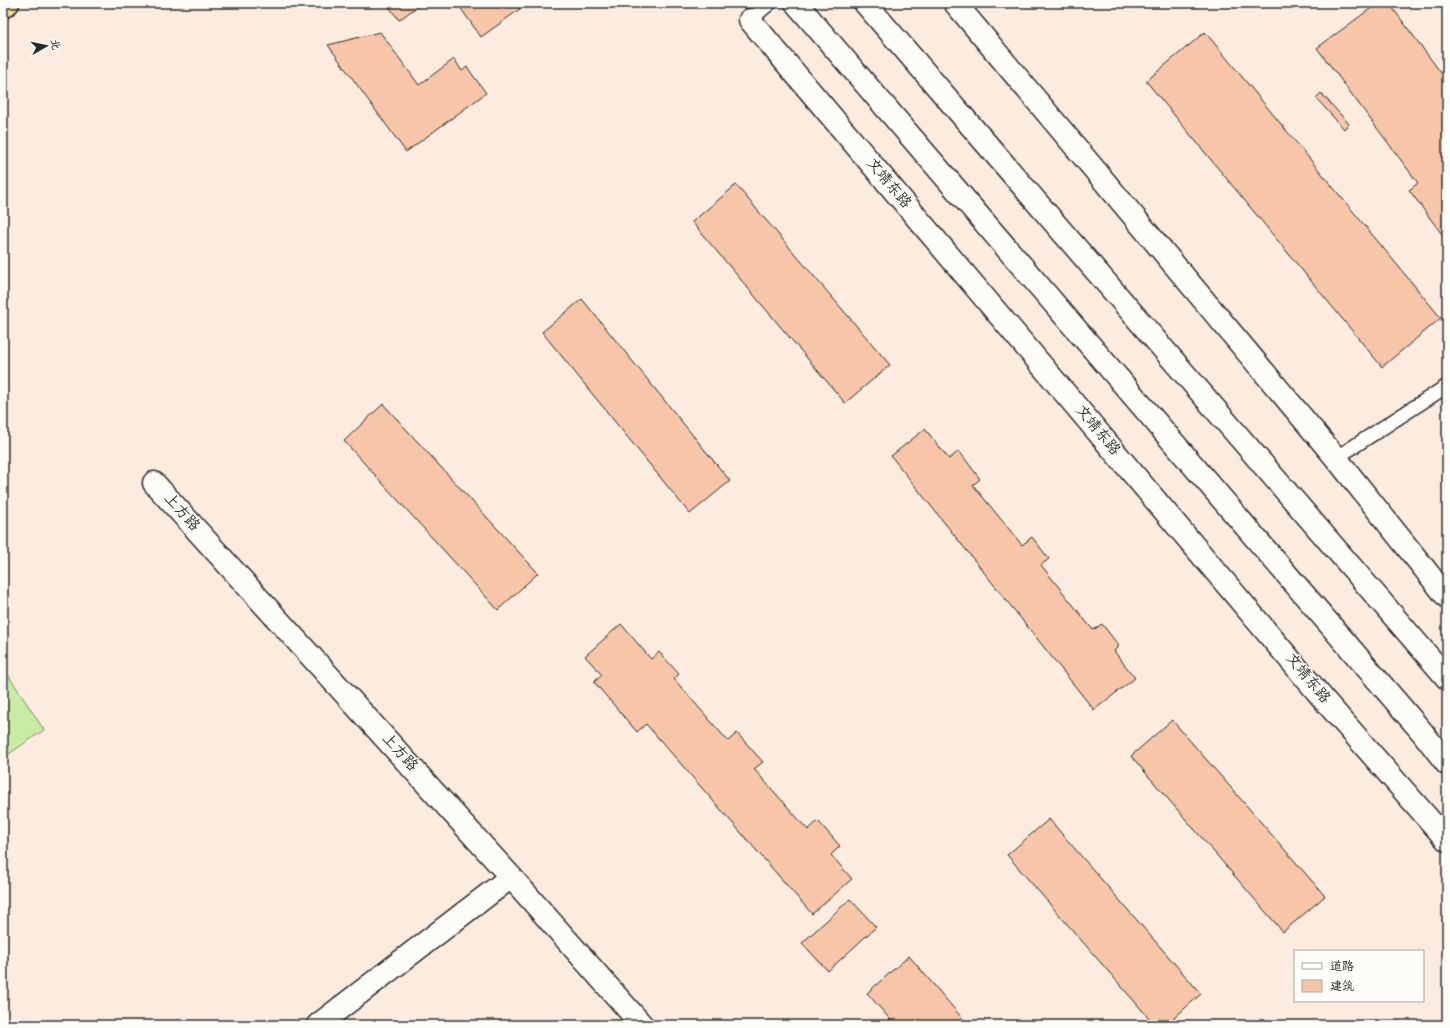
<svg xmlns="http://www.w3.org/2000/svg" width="1450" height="1028" font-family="Dekko,'LXGW WenKai TC',sans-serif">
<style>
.green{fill:#c9eca5;stroke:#7a8c68}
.building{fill:#f7c5a7;stroke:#2b2b2b}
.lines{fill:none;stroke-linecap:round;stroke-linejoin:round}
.service-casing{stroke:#2b2b2b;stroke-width:16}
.minor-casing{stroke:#2b2b2b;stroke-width:25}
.tertiary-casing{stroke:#2b2b2b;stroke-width:25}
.secondary-casing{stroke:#2b2b2b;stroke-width:25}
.motorway-casing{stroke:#2b2b2b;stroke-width:25}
.service{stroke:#fdfcf7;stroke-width:13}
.minor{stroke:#fdfcf7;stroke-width:22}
.tertiary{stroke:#fdfcf7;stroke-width:22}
.secondary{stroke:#fdfcf7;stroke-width:22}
.motorway{stroke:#fadf96;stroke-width:22}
.labels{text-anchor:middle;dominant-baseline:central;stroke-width:3;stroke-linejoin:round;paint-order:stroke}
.street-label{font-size:15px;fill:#2b2b2b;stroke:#fdfcf7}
</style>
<rect width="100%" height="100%" fill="#fbecdf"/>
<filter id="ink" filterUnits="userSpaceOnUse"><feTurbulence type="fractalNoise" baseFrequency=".025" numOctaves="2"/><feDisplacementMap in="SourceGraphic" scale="8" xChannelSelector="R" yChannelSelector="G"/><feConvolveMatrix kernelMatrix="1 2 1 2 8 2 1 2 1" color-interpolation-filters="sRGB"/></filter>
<g filter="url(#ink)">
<!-- green -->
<path class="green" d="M3 667 44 730 3 758Z"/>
<!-- building -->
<g class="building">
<path d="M386 3H422L399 20Z"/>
<path d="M457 3H515L520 9 481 37Z"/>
<path d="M1378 3H1389L1447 81V241L1409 190 1418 183 1317 48Z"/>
<path d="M380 32 419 85 454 59 462 71 467 67 486 93 406 152 328 45Z"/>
<path d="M1205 32 1441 318 1382 367 1146 81Z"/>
<path d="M1321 93 1349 124 1344 129 1316 98Z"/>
<path d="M736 185 890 365 845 403 692 222Z"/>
<path d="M582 299 730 481 690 514 542 332Z"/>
<path d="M383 404 538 573 498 610 344 441Z"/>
<path d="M925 429 949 459 959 451 980 479 973 485 1022 545 1032 537 1049 559 1041 565 1093 630 1102 624 1119 646 1114 651 1135 678 1094 710 891 456Z"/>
<path d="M621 624 651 659 659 652 679 674 674 679 728 741 737 733 763 762 754 769 808 830 818 821 840 846 831 855 852 879 812 914 646 724 637 732 594 682 602 675 585 656Z"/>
<path d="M1172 720 1325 896 1283 932 1131 756Z"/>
<path d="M1049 819 1201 994 1166 1025H1155L1007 855Z"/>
<path d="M850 899 876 927 828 971 802 943Z"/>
<path d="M909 956 968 1025H895L867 993Z"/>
</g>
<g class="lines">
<defs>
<g id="service">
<path d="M750 20 770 3"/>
<path d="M1336 458 1447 386"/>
</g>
<path id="minor" d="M318 1025 511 877"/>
<path id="tertiary" d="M154 483 511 877 642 1025"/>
<g id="secondary">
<path d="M796 3 1423 733 1447 764"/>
<path d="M865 3 1447 678"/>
<path d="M955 3 1336 458 1447 597"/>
<path d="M750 20 1325 701 1447 840"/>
</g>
<path id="motorway" d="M3 7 8 3"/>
</defs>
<!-- service casing -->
<use href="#service" class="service-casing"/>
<!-- minor casing -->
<use href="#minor" class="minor-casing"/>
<!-- tertiary casing -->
<use href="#tertiary" class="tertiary-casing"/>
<!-- secondary casing -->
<use href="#secondary" class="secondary-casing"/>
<!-- motorway casing -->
<use href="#motorway" class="motorway-casing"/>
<!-- service -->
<use href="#service" class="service"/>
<!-- minor -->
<use href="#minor" class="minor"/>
<!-- tertiary -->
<use href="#tertiary" class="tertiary"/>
<!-- secondary -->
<use href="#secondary" class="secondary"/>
<!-- motorway -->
<use href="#motorway" class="motorway"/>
</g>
</g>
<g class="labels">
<!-- street labels -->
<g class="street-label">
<text transform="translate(888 184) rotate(50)">文靖东路</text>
<text transform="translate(1097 431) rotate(50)">文靖东路</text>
<text transform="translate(181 513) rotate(48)">上方路</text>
<text transform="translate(1307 679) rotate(50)">文靖东路</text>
<text transform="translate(399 753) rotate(48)">上方路</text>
</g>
</g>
<!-- margin -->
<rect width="1450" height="1028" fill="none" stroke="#fdfcf7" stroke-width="16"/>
<rect x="8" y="8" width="1434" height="1012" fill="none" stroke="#2b2b2b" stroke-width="1.5" filter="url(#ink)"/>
<!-- legend -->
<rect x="1294" y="950" width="130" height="52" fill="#fdfcf7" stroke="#a9a8a5"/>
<rect x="1302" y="963" width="20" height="6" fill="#fdfcf7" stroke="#a9a8a5"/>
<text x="1330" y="970" font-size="12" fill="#2b2b2b">道路</text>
<rect x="1302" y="980" width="20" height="12" fill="#f7c5a7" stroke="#a9a8a5"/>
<text x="1330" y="990" font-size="12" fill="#2b2b2b">建筑</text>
<!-- north arrow -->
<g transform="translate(46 46) rotate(81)" stroke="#fdfcf7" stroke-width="3" paint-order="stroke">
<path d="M0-3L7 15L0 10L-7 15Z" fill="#2b2b2b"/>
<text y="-6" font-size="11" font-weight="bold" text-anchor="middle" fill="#2b2b2b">北</text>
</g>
</svg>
